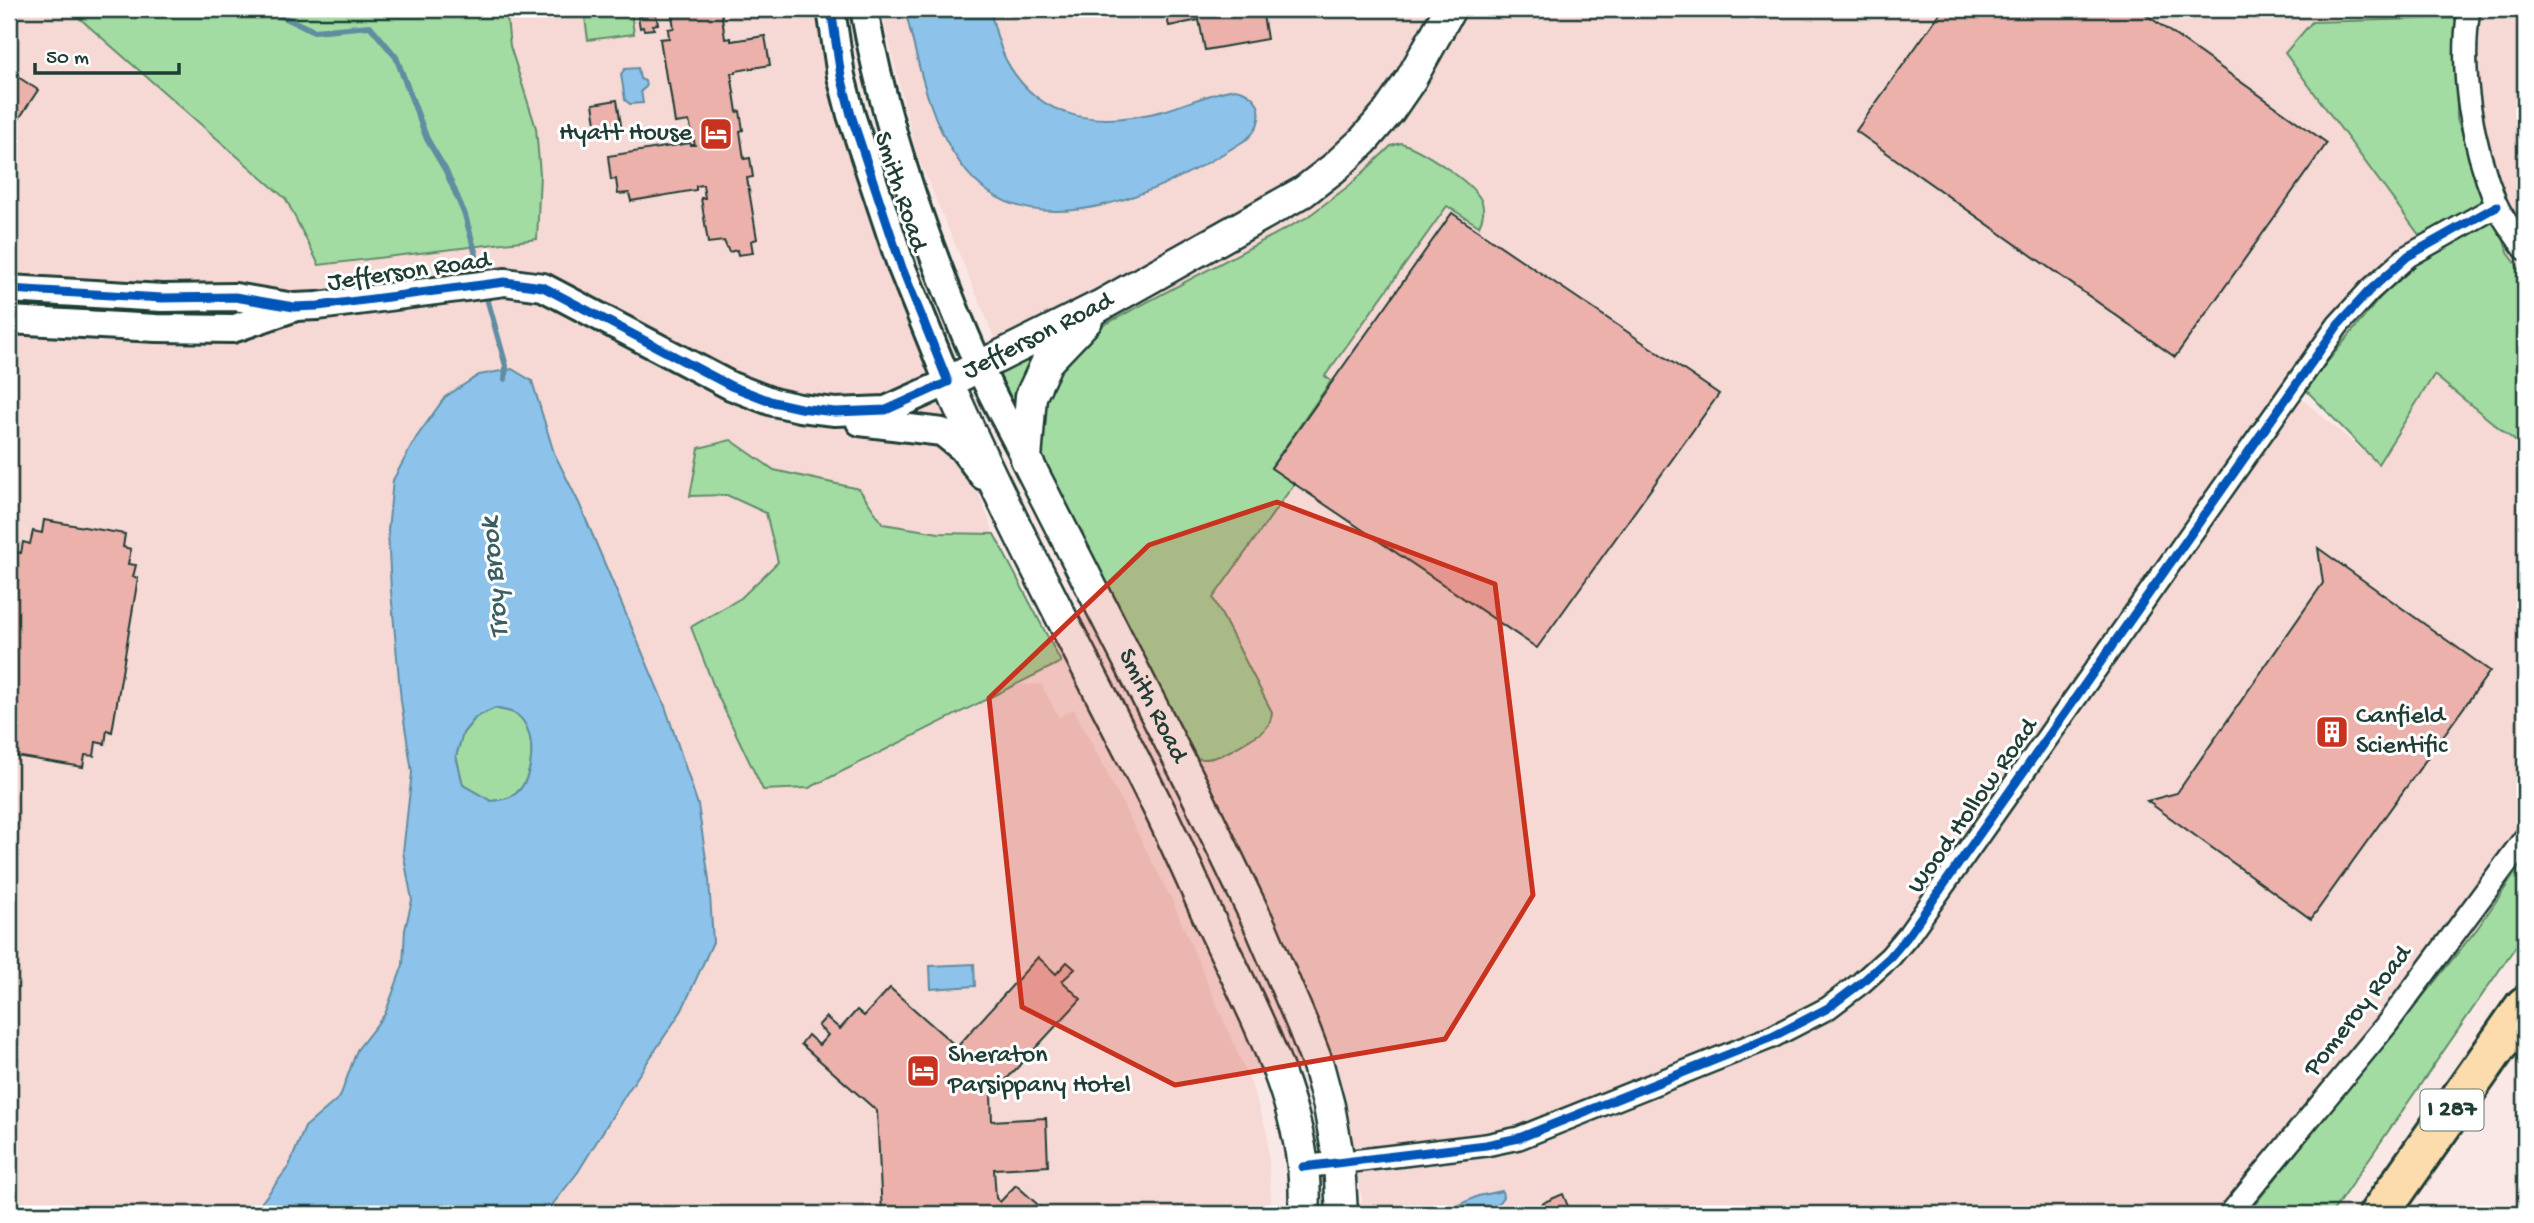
<svg xmlns="http://www.w3.org/2000/svg" width="2534" height="1223" font-family="'Gochi Hand',sans-serif">
<style>
.built{fill:#f6d8d5}
.green{fill:#a3dca2;stroke:#618c6b;stroke-width:2}
.water{fill:#8dc2ea;stroke:#618da1;stroke-width:2;fill-rule:evenodd}
.lines{fill:none;stroke-linecap:round;stroke-linejoin:round}
.stream{stroke:#618da1;stroke-width:6}
.building{fill:#edb1ac;stroke:#1f3d34;stroke-width:2}
.minor-casing{stroke:#1f3d34;stroke-width:26}
.tertiary-casing{stroke:#1f3d34;stroke-width:32}
.secondary-casing{stroke:#1f3d34;stroke-width:35}
.motorway-casing{stroke:#1f3d34;stroke-width:44}
.minor{stroke:#fff;stroke-width:21}
.tertiary{stroke:#fff;stroke-width:26}
.secondary{stroke:#fff;stroke-width:30}
.motorway{stroke:#fcdcac;stroke-width:38}
.cycleway-casing{stroke:#fff;stroke-width:13}
.cycleway{stroke:#0057b8;stroke-width:9}
.marked{fill:#c8321e;fill-opacity:0.2;stroke:#c8321e;stroke-width:5;stroke-linejoin:round}
.labels{text-anchor:middle;dominant-baseline:central;stroke-width:6;stroke-linejoin:round;paint-order:stroke}
.shield{fill:#fff;stroke:#627771;stroke-width:2}
.shield-label{font-size:24px;font-weight:bold;fill:#1f3d34}
.poi-label{font-size:26px;fill:#1f3d34;stroke:#fff;text-anchor:start}
.street-label{font-size:26px;fill:#1f3d34;stroke:#fff}
.water-label{font-size:28px;font-style:italic;fill:#3a5e62;stroke:#fff}
</style>
<rect width="100%" height="100%" fill="#fae8e6"/>
<filter id="ink" filterUnits="userSpaceOnUse"><feTurbulence type="fractalNoise" baseFrequency=".0143" numOctaves="2"/><feDisplacementMap in="SourceGraphic" scale="14" xChannelSelector="R" yChannelSelector="G"/><feConvolveMatrix kernelMatrix="1 2 1 2 8 2 1 2 1" color-interpolation-filters="sRGB"/></filter>
<g filter="url(#ink)">
<!-- built -->
<g class="built">
<path d="M9 9H69L286 199 297 218 449 249 537 239 540 174 536 128 510 46 506 9H819L928 357 994 534 939 533 883 524 859 489 774 470 731 440 727 495 767 513 778 562 741 598 691 628 716 692 764 790 810 788 1015 685 1041 684 1059 717 1074 709 1173 902 1251 1084 1267 1133 1272 1214H9Z"/>
<path d="M881 9H2525V276L2509 254 2457 118 2456 18 2285 53 2425 244 2305 389 2302 399 2378 464 2434 375 2525 449V859L2477 929 2247 1214H1361L1362 1198 1346 1125 1045 469 1041 453 985 315 917 155Z"/>
</g>
<!-- green -->
<g class="green">
<path d="M69 9H506L510 46 536 128 540 174 537 239 319 265 286 199Z"/>
<path d="M631 12 634 34 588 40 585 18Z"/>
<path d="M2456 18 2457 119 2509 254 2525 276V449L2434 375 2378 464 2305 389 2425 243 2285 53 2312 22Z"/>
<path d="M1401 143C1421 149 1472 182 1481 200 1485 208 1483 219 1479 226L1447 206 1325 376 1331 381 1271 467 1294 484 1213 598 1272 712C1271 722 1268 728 1259 734 1241 744 1214 766 1193 757L1045 469 1041 453 1042 407 1054 375 1098 328 1306 218 1350 185 1391 146Z"/>
<path d="M1040 354 1019 417 995 379 998 375Z"/>
<path d="M731 440 774 470 859 489 883 524 939 533 994 534 1061 662 809 788 763 790 716 692 691 627 741 598 778 562 766 513 727 495 690 496 699 448Z"/>
<path d="M495 708C501 710 510 711 516 714 539 729 535 784 512 796 506 800 497 800 491 801L463 785 456 756 463 733 476 717Z"/>
<path d="M2525 859V933L2331 1214H2247L2477 929Z"/>
</g>
<!-- water -->
<g class="water">
<path d="M905 9H990C994 26 998 44 1006 60 1040 123 1100 127 1163 111 1187 104 1210 93 1235 89 1263 94 1267 121 1247 139 1171 188 1027 260 960 163 928 119 918 61 905 9Z"/>
<path d="M638 68 640 79 645 81 646 87 641 91 643 103 630 104 625 100 621 74 625 69Z"/>
<path d="M512 369 532 381 554 453 579 503 665 706 698 805 709 879 713 942 682 1010 626 1094 578 1172 545 1214H253L289 1166 305 1127 340 1097 357 1050 385 1014 403 965 405 930 412 900 403 852 412 772 401 701 391 591 388 531 393 480 416 438 445 397 479 375ZM495 708C501 710 511 711 516 714 539 729 535 784 512 796 506 800 497 800 491 801L463 785 456 756 463 733 476 717Z"/>
<path d="M974 964 975 986 931 989 930 966Z"/>
<path d="M1502 1191 1503 1197 1490 1214H1439L1478 1196Z"/>
</g>
<g class="lines">
<!-- stream -->
<g class="stream">
<path d="M266 9 314 31 370 26 396 57 427 139 446 171 465 215 482 277"/>
<path d="M485 291 506 366 505 379"/>
</g>
</g>
<!-- building -->
<g class="building">
<path d="M671 9H721L725 39 731 38V41L765 36 770 65 736 71V73H731L737 112 740 111 743 130 740 131 744 159 750 158 753 177 747 178 757 239 751 241 753 253 738 255 737 250 729 252 724 241 708 243 701 198H705L703 185 696 186V190L631 201 629 193 618 194 616 179 611 180 608 156 690 143 691 145H695L689 121 675 123 669 83H667L660 39 669 38 668 29 674 28Z"/>
<path d="M1165 9H1262L1267 39 1205 50 1199 20 1169 26Z"/>
<path d="M1943 9H2138L2327 143 2175 357 1856 131Z"/>
<path d="M651 11 652 15H656L658 24 653 25 654 29 644 30 643 27 640 28 638 17 642 16 641 13Z"/>
<path d="M9 71 38 90 9 134Z"/>
<path d="M617 100 622 131 598 135 593 104Z"/>
<path d="M1452 213 1719 394 1537 648 1271 468Z"/>
<path d="M44 520 125 534 123 547 131 549 128 564 136 565 133 577 138 578 112 732 107 730 105 744 96 742 94 756 85 755 83 767 9 755V598L16 552 21 553 23 542 30 544 33 531 42 533Z"/>
<path d="M2318 548 2490 671 2311 919 2147 801 2177 793 2323 583Z"/>
<path d="M1038 957 1056 974 1067 962 1075 969 1062 981 1081 999 991 1096 992 1121 1046 1118 1048 1166 994 1169 996 1198 1000 1202 1016 1185 1048 1214H882L877 1111 801 1044 808 1035 819 1045 828 1035 818 1026 826 1017 840 1029 857 1010 864 1016 890 988 957 1047Z"/>
<path d="M1563 1194 1571 1214H1527L1547 1201Z"/>
</g>
<g class="lines">
<defs>
<g id="minor">
<path d="M2469 9C2459 74 2472 143 2496 204 2503 219 2515 235 2525 249"/>
<path d="M1303 1167 1486 1145 1519 1138 1772 1037 1828 1008 1861 983 1890 957 1907 937 2338 325 2369 291 2408 256 2497 206"/>
<path d="M2230 1214 2387 1024 2525 838"/>
</g>
<g id="tertiary">
<path d="M864 9C886 131 928 251 978 364 992 396 1010 428 1026 459"/>
<path d="M9 289 162 298 235 297 294 307 318 306 505 282 543 287 731 386 773 402 800 408 835 412 886 410 948 382 902 268 851 115 841 76 831 9"/>
<path d="M9 320 156 328 232 329 293 308"/>
<path d="M860 422 942 432 962 448 983 476"/>
</g>
<g id="secondary">
<path id="s1" d="M1087 320 1047 362 1031 396 1026 459 1193 787 1262 930 1303 1026 1318 1065 1329 1106 1339 1162 1342 1214"/>
<path id="s2" d="M1304 1214C1312 1114 1251 1009 1210 920 1191 878 1173 836 1152 795 1083 658 1010 523 948 382L1100 306 1303 192 1334 168 1363 141 1389 111 1411 79 1450 9"/>
</g>
<path id="motorway" d="M2379 1214 2525 1006"/>
</defs>
<!-- minor casing -->
<use href="#minor" class="minor-casing"/>
<!-- tertiary casing -->
<use href="#tertiary" class="tertiary-casing"/>
<!-- secondary casing -->
<use href="#secondary" class="secondary-casing"/>
<!-- motorway casing -->
<use href="#motorway" class="motorway-casing"/>
<!-- minor -->
<use href="#minor" class="minor"/>
<!-- tertiary -->
<use href="#tertiary" class="tertiary"/>
<!-- secondary -->
<use href="#secondary" class="secondary"/>
<!-- motorway -->
<use href="#motorway" class="motorway"/>
<defs>
<g id="cycleway">
<path d="M9 289 162 298 235 297 294 307 318 306 505 282 543 287 731 386 773 402 800 408 835 412 886 410 948 382 902 268 851 115 841 76 831 9"/>
<path d="M1303 1167 1486 1145 1519 1138 1772 1037 1828 1008 1861 983 1890 957 1907 937 2338 325 2369 291 2408 256 2497 206"/>
</g>
</defs>
<!-- cycleway casing -->
<use href="#cycleway" class="cycleway-casing"/>
<!-- cycleway -->
<use href="#cycleway" class="cycleway"/>
</g>
</g>
<!-- marked area -->
<path class="marked" d="M1277 502 1495 584 1533 895 1445 1039 1175 1085 1022 1007 989 698 1149 545Z"/>
<!-- icons -->
<defs>
<symbol id="hotel-square" viewBox="-11 -11 22 22"><rect x="-9" y="-9" width="18" height="18" rx="4" fill="#c8321e" stroke="#fff"/><path d="M-6-4.5h1.5V1H6V5H4.5V3h-9V5H-6ZM-4 0a1.8 1.8 0 1 1 3.6 0ZM.5 0V-2.5h3Q6-2.5 6 0Z" fill="#fff"/></symbol>
<symbol id="building-square" viewBox="-11 -11 22 22"><rect x="-9" y="-9" width="18" height="18" rx="4" fill="#c8321e" stroke="#fff"/><path d="M-4-6H4V6H1V3H-1V6H-4ZM-2.5-4.3h1.7v1.8h-1.7ZM.8-4.3h1.7v1.8H.8ZM-2.5-1h1.7V.8h-1.7ZM.8-1h1.7V.8H.8Z" fill="#fff"/></symbol>
</defs>
<g fill-rule="evenodd">
<use href="#hotel-square" x="697" y="115" width="38" height="38"/>
<use href="#building-square" x="2313" y="713" width="38" height="38"/>
<use href="#hotel-square" x="904" y="1052" width="38" height="38"/>
</g>
<g class="labels">
<!-- shield labels -->
<rect class="shield" x="2420.5" y="1089.5" width="63" height="41" rx="5"/>
<g class="shield-label">
<text x="2452" y="1110">I 287</text>
</g>
<!-- poi labels -->
<g class="poi-label">
<text x="692" y="134" text-anchor="end">Hyatt House</text>
<text x="2356" y="717">Canfield<tspan x="2356" dy="30">Scientific</tspan></text>
<text x="948" y="1056">Sheraton<tspan x="948" dy="30">Parsippany Hotel</tspan></text>
</g>
<!-- street labels -->
<g class="street-label">
<text transform="translate(899 192) rotate(72)">Smith Road</text>
<text transform="translate(409 273) rotate(-8)">Jefferson Road</text>
<text stroke="none"><textPath href="#s2" startOffset="1012">Jefferson Road</textPath></text>
<text stroke="none"><textPath href="#s1" startOffset="436">Smith Road</textPath></text>
<text transform="translate(1974 807) rotate(-55)">Wood Hollow Road</text>
<text transform="translate(2359 1012) rotate(-52)">Pomeroy Road</text>
</g>
<!-- water labels -->
<g class="water-label">
<text transform="translate(496 578) rotate(-95)">Troy Brook</text>
</g>
</g>
<!-- margin -->
<rect width="2534" height="1223" fill="none" stroke="#fff" stroke-width="35"/>
<rect x="18" y="18" width="2499" height="1188" fill="none" stroke="#1f3d34" stroke-width="2.5" filter="url(#ink)"/>
<!-- scale -->
<path d="M35 63v10h144v-10" fill="none" stroke="#1f3d34" stroke-width="3.5"/>
<text x="46" y="63" font-size="21" fill="#1f3d34" stroke="#ffffff" stroke-width="5" paint-order="stroke">50 m</text>
</svg>
